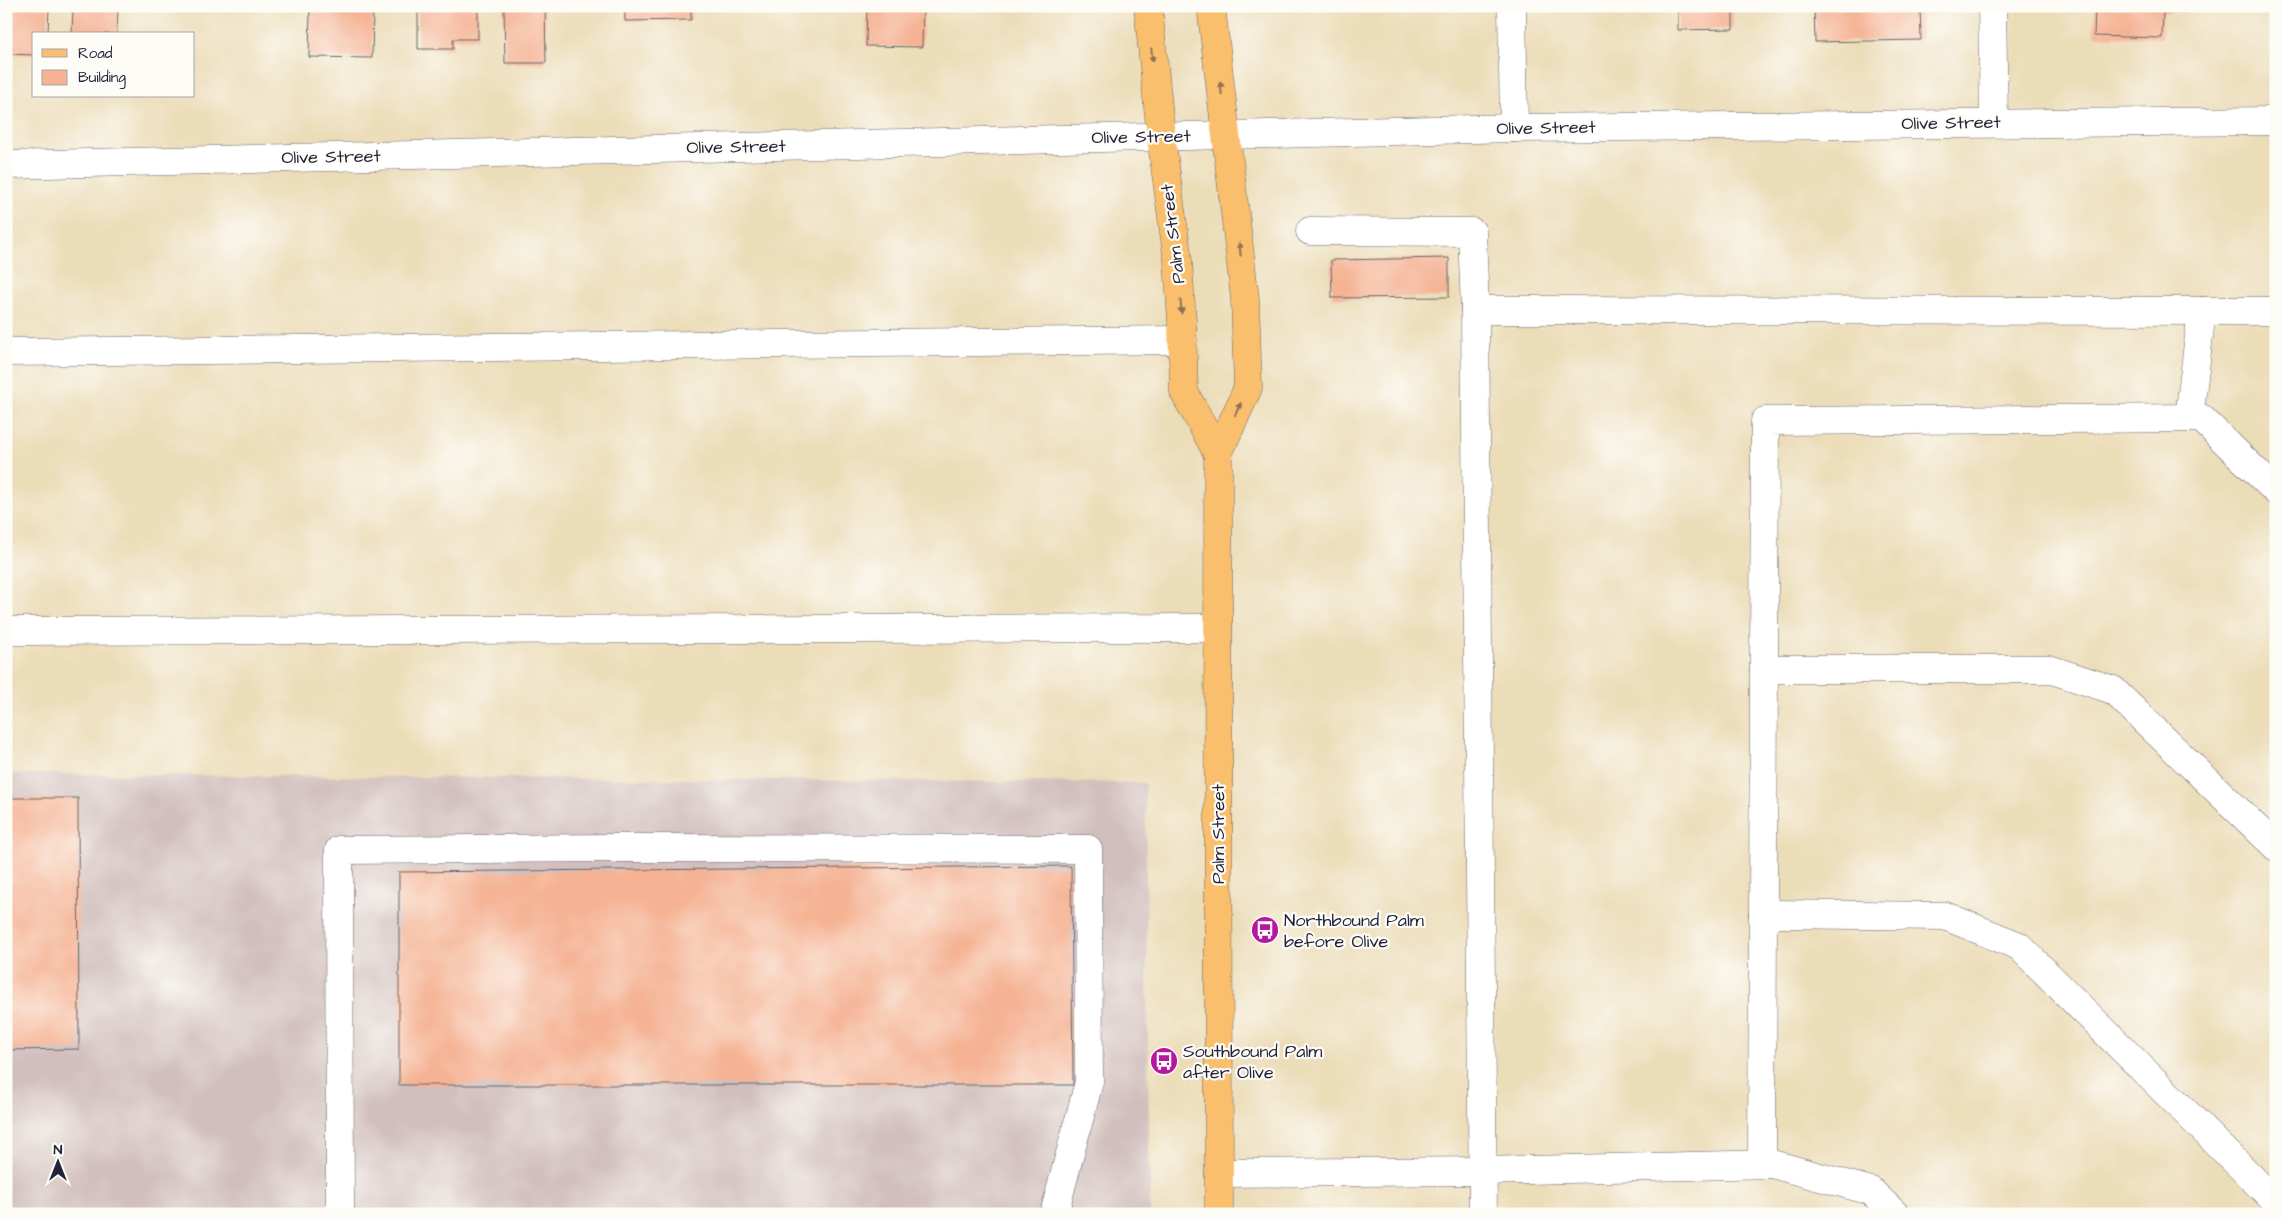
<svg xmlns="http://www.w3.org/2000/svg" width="2282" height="1220" font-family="'Architects Daughter',sans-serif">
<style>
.industrial{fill:#d1bfbd}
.building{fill:#f5b394}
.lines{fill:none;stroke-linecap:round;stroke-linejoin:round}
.minor-casing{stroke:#696367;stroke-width:29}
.major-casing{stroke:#696367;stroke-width:29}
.minor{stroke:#fff;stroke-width:28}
.major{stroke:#f9bf6d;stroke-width:28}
.oneway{fill:#8e7054}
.labels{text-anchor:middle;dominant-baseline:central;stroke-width:4.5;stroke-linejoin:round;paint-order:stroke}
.street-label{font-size:18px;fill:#22223b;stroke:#fdfcf7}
.poi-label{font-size:18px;fill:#22223b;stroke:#fdfcf7;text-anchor:start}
</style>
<rect width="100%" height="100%" fill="#fdfcf7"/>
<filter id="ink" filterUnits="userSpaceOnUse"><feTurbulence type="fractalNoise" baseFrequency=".02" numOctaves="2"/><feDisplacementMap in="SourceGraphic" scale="10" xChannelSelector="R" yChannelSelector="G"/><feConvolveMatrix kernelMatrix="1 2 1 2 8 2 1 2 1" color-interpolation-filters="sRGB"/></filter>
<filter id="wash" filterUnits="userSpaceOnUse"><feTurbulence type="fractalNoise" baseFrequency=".0096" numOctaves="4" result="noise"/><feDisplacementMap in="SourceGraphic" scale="20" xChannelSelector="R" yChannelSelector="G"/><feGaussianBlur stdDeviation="1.12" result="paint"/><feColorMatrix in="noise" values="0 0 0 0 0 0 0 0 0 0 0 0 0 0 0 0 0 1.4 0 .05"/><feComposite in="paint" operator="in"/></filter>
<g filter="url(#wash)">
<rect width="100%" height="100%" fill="#ecddb9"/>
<!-- industrial -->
<path class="industrial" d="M6 774 1145 783 1150 1214H6Z"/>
<g id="blocks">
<!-- building -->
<g class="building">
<path d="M6 6H49L48 34H34V55L6 54Z"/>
<path d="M310 6H373L372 58 309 57Z"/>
<path d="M418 6H478V39H453V49H418Z"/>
<path d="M504 6H545L546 63H505Z"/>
<path d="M625 6H691V20L625 21Z"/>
<path d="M867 6H923L922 47 866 46Z"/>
<path d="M1678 6H1733V29L1678 30Z"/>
<path d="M1814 6H1920L1921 40 1815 42Z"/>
<path d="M2095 6H2186V12H2163L2162 38 2094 36Z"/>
<path d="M73 7 118 8 117 34H72Z"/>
<path d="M1449 258V297L1332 298 1331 260Z"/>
<path d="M6 798H78L79 1049 6 1050Z"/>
<path d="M1071 866 1073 1085H399V872Z"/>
</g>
</g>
</g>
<g filter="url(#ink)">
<use href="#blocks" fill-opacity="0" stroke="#696367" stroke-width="1"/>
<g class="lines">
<defs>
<g id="minor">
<path d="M1512 6 1514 128"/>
<path d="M1992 6 1994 122"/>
<path d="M6 165 1514 128 2276 121"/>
<path d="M1310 231 1472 232 1475 310"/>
<path d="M6 352 1183 340"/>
<path d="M2189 418 2202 311"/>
<path d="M6 631 1218 628"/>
<path d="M1764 669H2049L2113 690 2276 847"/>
<path d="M1763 914 1945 916 2019 946 2276 1202"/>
<path d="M1762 1164 1765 421 2201 418 2276 491"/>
<path d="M1219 1173 1483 1171 1772 1164 1871 1191 1895 1214"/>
<path d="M340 1214 339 850 621 848 1088 849 1089 1082 1054 1214"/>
<path d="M1483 1214 1475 310 2276 311"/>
</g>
<g id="major">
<path d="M1148 6 1161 137 1178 261 1182 322 1184 392 1218 454"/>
<path d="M1211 6 1245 299 1248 388 1218 454 1219 1214"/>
</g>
</defs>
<!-- minor casing -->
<use href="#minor" class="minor-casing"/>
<!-- major casing -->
<use href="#major" class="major-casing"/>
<!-- minor -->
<use href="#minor" class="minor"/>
<!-- major -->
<use href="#major" class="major"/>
</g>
<!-- one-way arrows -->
<defs><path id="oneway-solid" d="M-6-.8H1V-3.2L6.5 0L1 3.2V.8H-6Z" transform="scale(1.25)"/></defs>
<g class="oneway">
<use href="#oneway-solid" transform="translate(1152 55) rotate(84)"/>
<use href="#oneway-solid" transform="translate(1221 88) rotate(-96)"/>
<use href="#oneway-solid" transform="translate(1240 249) rotate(-96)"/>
<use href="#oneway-solid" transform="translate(1181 307) rotate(86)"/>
<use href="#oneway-solid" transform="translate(1238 409) rotate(-65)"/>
</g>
</g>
<!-- icons -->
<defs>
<symbol id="bus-disc" viewBox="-11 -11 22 22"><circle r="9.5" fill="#b5179e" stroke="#fdfcf7"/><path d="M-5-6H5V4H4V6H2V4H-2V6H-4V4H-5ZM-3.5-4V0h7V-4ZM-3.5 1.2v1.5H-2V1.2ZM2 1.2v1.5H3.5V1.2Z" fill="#fff"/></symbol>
</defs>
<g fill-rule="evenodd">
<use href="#bus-disc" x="1249" y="914" width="32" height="32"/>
<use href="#bus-disc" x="1148" y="1045" width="32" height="32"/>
</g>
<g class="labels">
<!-- street labels -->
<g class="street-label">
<text transform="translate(1951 123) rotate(-1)">Olive Street</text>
<text transform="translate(1546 128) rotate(-1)">Olive Street</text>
<text transform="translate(1141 137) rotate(-1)">Olive Street</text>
<text transform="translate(736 147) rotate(-1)">Olive Street</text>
<text transform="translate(331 157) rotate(-1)">Olive Street</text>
<text transform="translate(1173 234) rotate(-97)">Palm Street</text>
<text transform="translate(1218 834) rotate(-90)">Palm Street</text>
</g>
<!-- poi labels -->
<g class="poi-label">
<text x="1284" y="920">Northbound Palm<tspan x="1284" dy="21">before Olive</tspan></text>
<text x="1183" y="1051">Southbound Palm<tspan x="1183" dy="21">after Olive</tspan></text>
</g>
</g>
<!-- margin -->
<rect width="2282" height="1220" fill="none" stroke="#fdfcf7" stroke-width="25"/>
<!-- legend -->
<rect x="32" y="32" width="162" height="65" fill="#fdfcf7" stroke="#a5a5ac"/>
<rect x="42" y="49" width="25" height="8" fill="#f9bf6d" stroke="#a5a5ac"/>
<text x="78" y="58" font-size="15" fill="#22223b">Road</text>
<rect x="42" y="70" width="25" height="15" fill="#f5b394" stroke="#a5a5ac"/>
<text x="78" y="82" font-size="15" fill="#22223b">Building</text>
<!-- north arrow -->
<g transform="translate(58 1162)" stroke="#fdfcf7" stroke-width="4" paint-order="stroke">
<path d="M0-4L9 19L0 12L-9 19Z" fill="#22223b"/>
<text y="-8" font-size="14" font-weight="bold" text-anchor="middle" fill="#22223b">N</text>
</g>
</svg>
